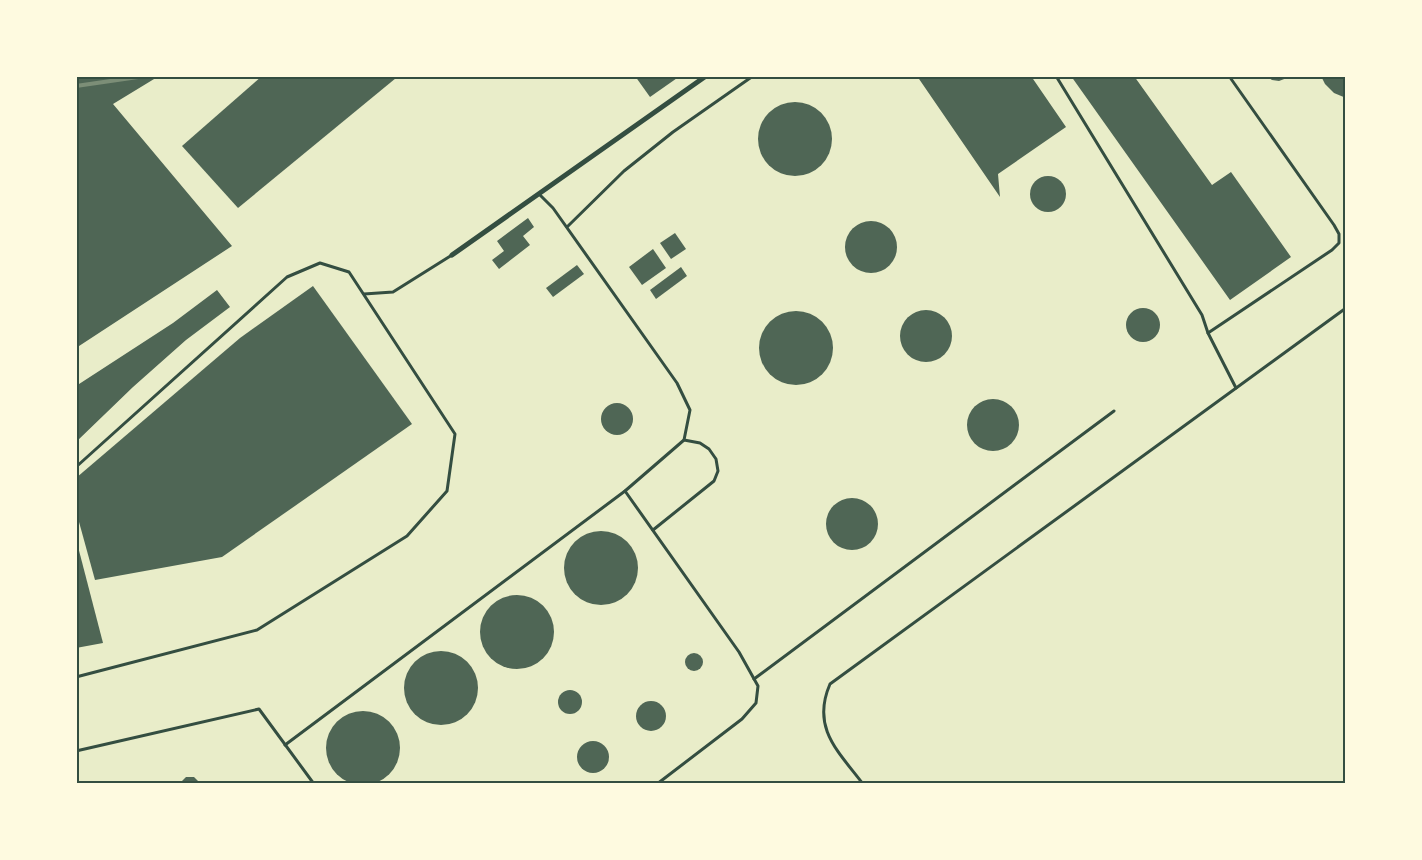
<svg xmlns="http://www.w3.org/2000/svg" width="1422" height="860" font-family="Montserrat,sans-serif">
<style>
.building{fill:#4f6655}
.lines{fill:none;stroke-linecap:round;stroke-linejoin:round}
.service{stroke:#344e41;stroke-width:3}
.minor{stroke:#344e41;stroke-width:5}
.rail{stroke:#7c8e77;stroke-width:4}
.neatline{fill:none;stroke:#344e41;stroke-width:2}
</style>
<rect width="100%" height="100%" fill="#e9edc9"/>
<!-- building -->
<g class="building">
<path d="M76 76H159L113 104 232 246 76 348Z"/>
<path d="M262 76H395L396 78 238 208 182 146Z"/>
<path d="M635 76H680L650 97Z"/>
<path d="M917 76H1031L1066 127 998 174 1000 197Z"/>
<path d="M1071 76H1134L1212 185 1231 172 1291 257 1230 300Z"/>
<path d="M1266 76H1292L1279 81 1272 80Z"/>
<path d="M1321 76H1346V98L1334 93 1325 84Z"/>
<circle cx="795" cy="139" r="37"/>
<circle cx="1048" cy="194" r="18"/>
<path d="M528 218 534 227 523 236 530 245 499 269 492 260 504 251 497 241Z"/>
<circle cx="871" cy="247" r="26"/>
<path d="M675 233 686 249 671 259 660 243Z"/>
<path d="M653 249 666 268 642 285 629 267Z"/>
<path d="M577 265 584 274 553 297 546 288Z"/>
<path d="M681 267 687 276 656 299 650 290Z"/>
<path d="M313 286 412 424 222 557 95 580 76 511V478L240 338Z"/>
<path d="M217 290 230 307 186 340 133 387 76 442V386L173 323Z"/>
<circle cx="1143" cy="325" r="17"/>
<circle cx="926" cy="336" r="26"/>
<circle cx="796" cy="348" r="37"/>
<circle cx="993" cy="425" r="26"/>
<circle cx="617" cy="419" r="16"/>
<circle cx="852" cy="524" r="26"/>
<circle cx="601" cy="568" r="37"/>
<path d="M76 539 103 643 76 648Z"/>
<circle cx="517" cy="632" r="37"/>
<circle cx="441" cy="688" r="37"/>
<circle cx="694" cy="662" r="9"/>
<circle cx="570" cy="702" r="12"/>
<circle cx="651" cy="716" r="15"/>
<circle cx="363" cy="748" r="37"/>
<circle cx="593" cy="757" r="16"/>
<path d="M186 777H194L201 784H179Z"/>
</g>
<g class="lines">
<!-- service -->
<g class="service">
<path d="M1056 76 1202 315 1208 333 1236 388"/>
<path d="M567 227 624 171 673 132 753 76"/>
<path d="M364 294 393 292 452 255"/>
<path d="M1208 333 1332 250 1339 243V234L1334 225 1229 76"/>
<path d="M76 467 287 277 320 263 349 272 455 434 447 491 407 536 257 630 76 677"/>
<path d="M625 491 739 652 758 686 756 703 742 719 657 784"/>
<path d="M653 530 714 481 718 471 716 459 709 449 700 443 684 440"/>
<path d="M754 679 1114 411"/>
<path d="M285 745 625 491 684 440 690 410 677 383 553 208 539 194"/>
<path d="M76 751 259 709 314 784"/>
<path d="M863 784C838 751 811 728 830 684L1346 308"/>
</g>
<!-- minor -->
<path class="minor" d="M452 255 706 76"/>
<!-- rail -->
<path class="rail" d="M76 86 145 76"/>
</g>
<!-- border -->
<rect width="1422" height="860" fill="none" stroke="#fefae0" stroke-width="155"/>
<rect x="78" y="78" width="1266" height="704" class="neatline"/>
</svg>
